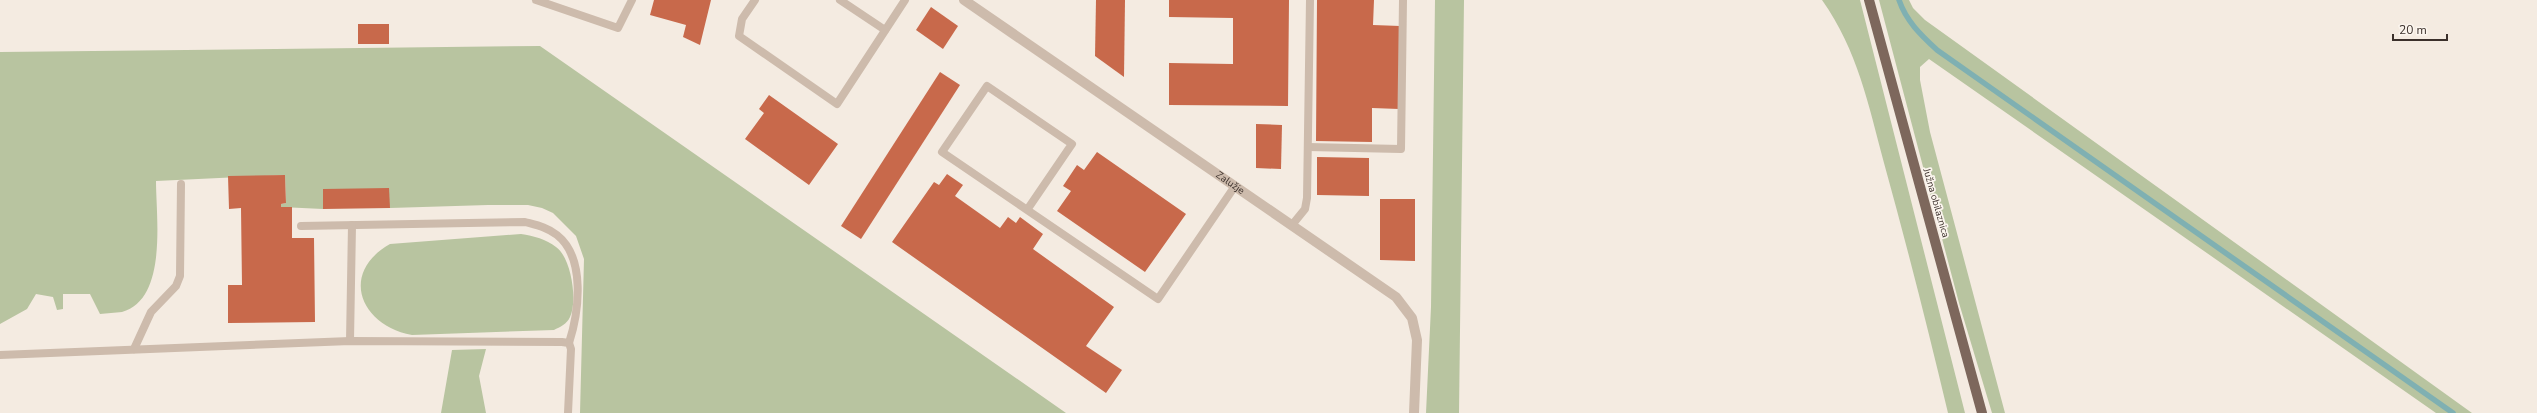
<svg xmlns="http://www.w3.org/2000/svg" width="2537" height="413" font-family="'Nunito Sans',sans-serif">
<style>
.green{fill:#b8c4a0}
.lines{fill:none;stroke-linecap:round;stroke-linejoin:round}
.stream{stroke:#7fb0b2;stroke-width:5.5}
.building{fill:#c8694b}
.lane{stroke:#cdbbac;stroke-width:8}
.street{stroke:#cdbbac;stroke-width:10}
.primary{stroke:#7d675c;stroke-width:10}
.labels{text-anchor:middle;dominant-baseline:central;stroke-width:3.5;stroke-linejoin:round;paint-order:stroke}
.street-label{font-size:10px;fill:#3b302b;stroke:#fbf5ee}
</style>
<rect width="100%" height="100%" fill="#f4ebe1"/>
<!-- green -->
<g class="green">
<path d="M1435 0H1464L1459 413H1426L1431 307Z"/>
<path d="M1822 0H1860L1965 413H1948C1928 329 1907 246 1884 163 1868 104 1858 51 1822 0Z"/>
<path d="M1879 0H1909L1913 8 1925 20 2472 413H2436L1929 59 1920 67V80L1930 132 2005 413H1992L1959 303Z"/>
<path d="M540 46 1066 413H580L584 259 576 236 553 213 542 208 528 205H488L390 208 323 189V209L281 207V204L286 203 285 175 156 181C156 217 168 299 122 312 115 313 107 313 100 314L90 294H63V309L57 310 53 297 36 294 27 309 0 324V52Z"/>
<path d="M521 234C534 236 546 239 556 247 571 257 578 301 570 317 567 324 560 327 554 330L412 335C360 325 339 273 390 244Z"/>
<path d="M486 349 479 376 486 413H441L452 350Z"/>
</g>
<g class="lines">
<!-- stream -->
<path class="stream" d="M1899 0C1906 21 1921 35 1937 50L2453 413"/>
</g>
<!-- building -->
<g class="building">
<path d="M654 0H711L700 45 683 37 686 25 650 15Z"/>
<path d="M1096 0H1125L1124 77 1095 56Z"/>
<path d="M1169 0H1289L1288 106 1169 105V63L1233 64V18L1169 17Z"/>
<path d="M1317 0H1374L1373 25 1400 26 1399 109 1372 108V142L1316 141Z"/>
<path d="M931 7 958 26 943 49 916 30Z"/>
<rect x="358" y="24" width="31" height="20"/>
<path d="M940 72 960 85 861 239 841 226Z"/>
<path d="M769 95 838 144 809 185 745 139 764 113 759 109Z"/>
<path d="M1256 124 1282 125 1281 169 1256 168Z"/>
<path d="M1097 152 1186 214 1145 272 1057 211 1071 191 1063 186 1077 165 1084 170Z"/>
<path d="M1317 157 1369 158V196L1317 195Z"/>
<path d="M947 174 963 185 955 196 1000 228 1008 217 1016 223 1020 217 1043 234 1033 249 1114 307 1086 346 1122 370 1106 393 892 242 934 182 939 185Z"/>
<path d="M285 175 286 203 281 204V207H292V238H314L315 322 228 323V285H242L241 208 229 209 228 176Z"/>
<path d="M389 188 390 208 323 209V189Z"/>
<path d="M1380 199H1415V261L1380 260Z"/>
</g>
<g class="lines">
<!-- lane -->
<g class="lane">
<path d="M536 0 618 28 632 0"/>
<path d="M755 0 742 19 739 36 837 104 905 0"/>
<path d="M840 0 885 30"/>
<path d="M1308 147 1401 149 1403 0"/>
<path d="M1027 210 1072 144 987 86 942 152 1158 299 1235 186"/>
<path d="M1292 225 1305 209 1307 198 1310 0"/>
<path d="M301 226 525 222C536 225 547 227 557 235 586 258 579 312 569 343"/>
<path d="M350 341 352 225"/>
<path d="M134 349 151 312 176 286 180 276 181 184"/>
<path d="M0 355 350 341 562 342 569 343 571 349 568 413"/>
</g>
<!-- street -->
<path class="street" id="s1" d="M964 0 1396 297 1412 318 1417 340 1414 413"/>
<!-- primary -->
<path class="primary" d="M1869 0 1982 413"/>
</g>
<g class="labels">
<!-- street labels -->
<g class="street-label">
<text stroke="none"><textPath href="#s1" startOffset="323">Zalužje</textPath></text>
<text transform="translate(1936 203) rotate(74)">Južna obilaznica</text>
</g>
</g>
<!-- scale -->
<path d="M2393 34v6h54v-6" fill="none" stroke="#3b302b" stroke-width="2"/>
<text x="2399" y="34" font-size="12" fill="#3b302b" stroke="#fbf5ee" stroke-width="3" paint-order="stroke">20 m</text>
</svg>
